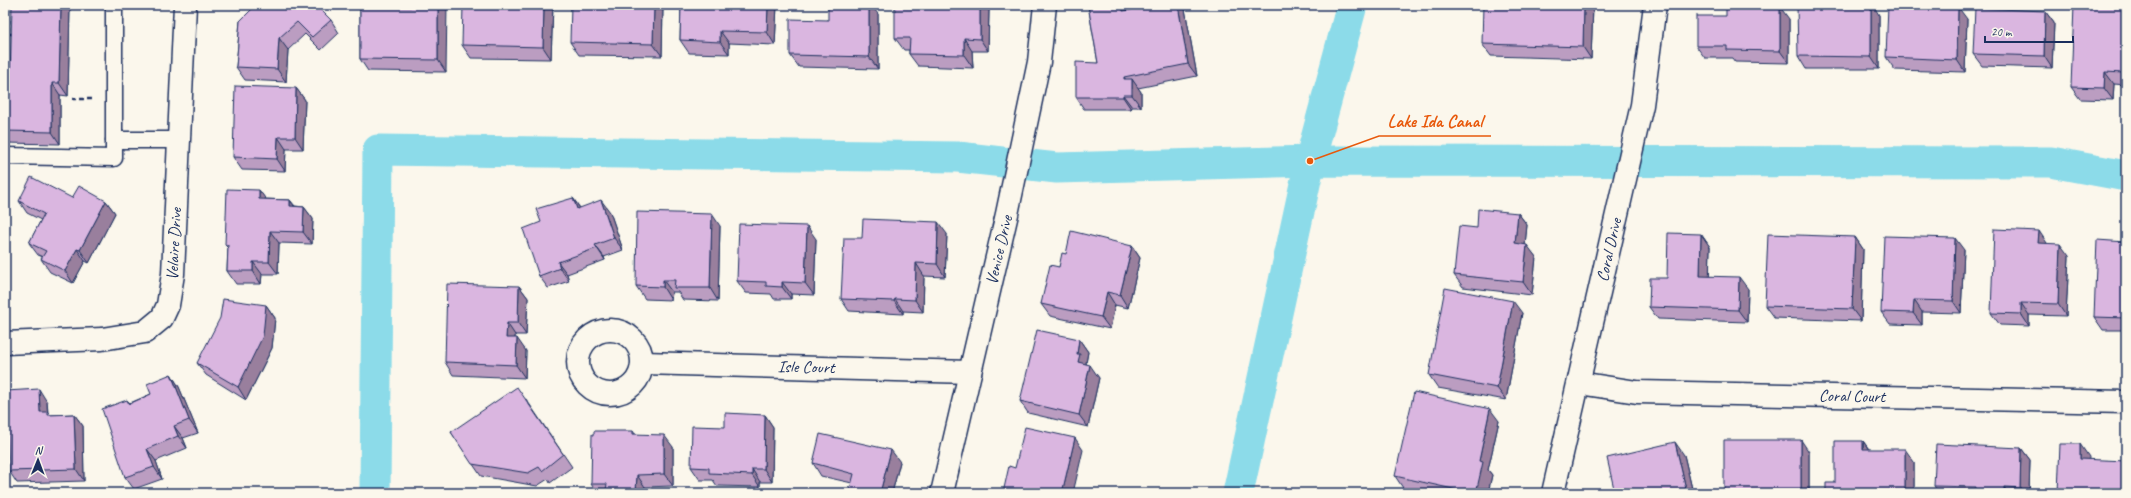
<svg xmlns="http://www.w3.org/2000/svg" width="2131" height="498" font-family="Caveat,sans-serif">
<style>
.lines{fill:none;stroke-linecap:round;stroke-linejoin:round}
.canal{stroke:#8cdbe9;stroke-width:31}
.service-casing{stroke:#1b2f5e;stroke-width:19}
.minor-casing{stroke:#1b2f5e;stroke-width:25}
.path{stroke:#1b2f5e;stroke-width:2.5;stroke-dasharray:4 3;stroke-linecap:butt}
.service{stroke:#fbf7ec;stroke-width:16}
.minor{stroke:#fbf7ec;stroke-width:22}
.wall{fill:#bb9dc1;stroke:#1b2f5e}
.shaded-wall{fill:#997f9d;stroke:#1b2f5e}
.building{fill:#dab6e0;stroke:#1b2f5e}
.labels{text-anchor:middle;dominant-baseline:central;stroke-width:3;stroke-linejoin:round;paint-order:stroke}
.street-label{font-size:17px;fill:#1b2f5e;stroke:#fbf7ec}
.leader{fill:none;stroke:#e8590c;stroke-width:1.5}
.callout-dot{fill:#e8590c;stroke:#fbf7ec;stroke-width:1.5}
.callout-label{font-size:18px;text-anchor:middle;font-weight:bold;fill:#e8590c;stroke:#fbf7ec;stroke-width:3;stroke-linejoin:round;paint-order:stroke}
</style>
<rect width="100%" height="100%" fill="#fbf7ec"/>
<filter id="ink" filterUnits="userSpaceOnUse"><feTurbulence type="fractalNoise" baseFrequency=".025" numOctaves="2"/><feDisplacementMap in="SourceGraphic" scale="8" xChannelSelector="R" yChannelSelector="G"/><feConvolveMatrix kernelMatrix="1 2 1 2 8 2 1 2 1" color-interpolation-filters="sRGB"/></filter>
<g filter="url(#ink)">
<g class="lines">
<!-- canal -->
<g class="canal">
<path d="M375 493 378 150 958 157 1057 168 1310 161 2051 162 2126 176"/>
<path d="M1238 493 1310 161 1352 5"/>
</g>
<defs>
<g id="service">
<path d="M114 5V140H179"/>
<path d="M5 156 114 158V140"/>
</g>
<g id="minor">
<circle cx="610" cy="362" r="32"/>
<path d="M5 343 102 339 145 332 162 318 168 305 173 274 185 5"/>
<path d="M643 363 970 372"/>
<path d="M1579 383 1637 392 2126 402"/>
<path d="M942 493 1007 214 1039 62 1045 5"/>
<path d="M1553 493 1642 105 1655 5"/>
</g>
</defs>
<!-- service casing -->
<use href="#service" class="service-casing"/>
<!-- minor casing -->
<use href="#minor" class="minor-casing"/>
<!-- path -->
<g class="path">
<path d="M9 20 8 34H14"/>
<path d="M73 99H91"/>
</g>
<!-- service -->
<use href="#service" class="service"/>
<!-- minor -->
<use href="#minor" class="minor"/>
</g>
<!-- wall -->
<g class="wall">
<path d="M360 5H399V7H411L446 72 368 71 360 59Z"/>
<path d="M553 5 551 59 471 58 462 45Z"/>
<path d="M663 5 662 56 579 55 570 42Z"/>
<path d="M681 5H777L775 45 729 43V54L689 53 680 40Z"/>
<path d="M1088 5H1127L1129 10 1136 9 1140 5H1182L1185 9 1197 76 1138 88 1141 92V107H1132L1131 109H1084L1076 97 1098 63Z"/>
<path d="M2126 5V85L2114 84 2113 100 2080 99 2071 87Z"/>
<path d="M70 6 68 96 60 95V144L5 143V81H10Z"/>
<path d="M1593 6 1591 59 1491 56 1482 44Z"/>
<path d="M989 10 988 51H972L973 68 918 66 909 54V50H904L895 38Z"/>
<path d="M2045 11 2054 23 2052 68 1982 66 1973 54Z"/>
<path d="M878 14V69L799 67 790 55 828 20Z"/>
<path d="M1879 15V69H1806L1798 56Z"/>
<path d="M1789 19V63L1735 62 1732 58H1705L1696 46Z"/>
<path d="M1967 19 1965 72 1895 70 1886 57Z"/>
<path d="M331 20 339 33 321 50 305 34 288 50 286 82 245 80 236 67 240 21Z"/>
<path d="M296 88 305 100 303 149H286L285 171 242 170 233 157Z"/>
<path d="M259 190 265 199 290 200 295 206 304 207 313 219 312 244 279 243 278 274H262L261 284H236L227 271 228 248 225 245Z"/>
<path d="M72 198 106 201 115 213 89 263 85 261 73 283 50 272 41 259 43 257 38 255 29 243 41 220 27 213 19 201Z"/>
<path d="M573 198 580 208 610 212 623 250 604 257 605 260 567 274 569 281 548 288 539 276 541 222Z"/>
<path d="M1518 213 1527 225 1525 244 1536 257 1532 295 1463 287 1454 275 1477 228Z"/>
<path d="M720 226 718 301 683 300 678 292H672L671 300 645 299 636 286Z"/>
<path d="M947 234 945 277 924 276 923 312 903 311V314L849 311 841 299 862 238Z"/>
<path d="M1701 234 1710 247 1709 276 1748 289 1747 322 1658 319 1649 307 1667 278Z"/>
<path d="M1855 237 1863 249 1861 321 1774 318 1765 306Z"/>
<path d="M816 239 814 295 791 294V299H774L771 294 746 293 737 281Z"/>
<path d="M2126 242V330H2103L2094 317Z"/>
<path d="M2047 244 2069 256 2066 316 2029 315V326L2000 325 1991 313Z"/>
<path d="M1132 246 1140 258 1128 308 1115 305 1110 329 1050 316 1041 304 1059 267 1066 254Z"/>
<path d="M1964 250 1961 313 1922 312V325L1890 324 1881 312Z"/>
<path d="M519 286 528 298 526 335H515V338L526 351 525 378 453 375 445 362Z"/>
<path d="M266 305 275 318 272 348 246 400 206 375 197 363Z"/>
<path d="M1522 313 1506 400 1438 388 1429 375Z"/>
<path d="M1079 339 1088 352 1086 363 1099 378 1088 427 1028 413 1020 401Z"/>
<path d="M171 374 179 387 198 433 183 438 187 448 156 461 162 479 134 489 125 477 127 400 130 403 151 394Z"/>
<path d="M526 399 572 467 550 483 548 479 537 486 481 476 451 432Z"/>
<path d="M47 402 48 412 50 415 74 414 83 426 84 481 17 483 9 471Z"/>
<path d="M765 415 773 427 772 482H760V487L717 486 713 480H700L691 467 725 427Z"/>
<path d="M1499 421 1488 470 1492 475 1488 493H1424L1403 488 1395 476Z"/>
<path d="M633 431 635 434 673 447V486L645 487V493H597L591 484Z"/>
<path d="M1863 441 1869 449 1914 462V493H1826L1835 483Z"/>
<path d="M2021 448 2030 460 2029 493H1939L1934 486Z"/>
<path d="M1809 452V493H1724Z"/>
<path d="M1684 455 1693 493H1615Z"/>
<path d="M900 462 892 493H849L852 483 821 476 813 463Z"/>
</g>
<!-- shaded-wall -->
<g class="shaded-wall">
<path d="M61 5H69L70 6 68 96 59 83Z"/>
<path d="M390 5H399V20L390 7Z"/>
<path d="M438 5H447L446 72 438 60Z"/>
<path d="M544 5H553L551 59 543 47Z"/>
<path d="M654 5H663L662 56 653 44Z"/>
<path d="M768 5H777L775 45 767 32Z"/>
<path d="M869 5H871L878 14V69L869 57Z"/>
<path d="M980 5H985L989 10 988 51 980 39Z"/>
<path d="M1122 5H1127L1132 24 1123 11Z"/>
<path d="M1178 5H1182L1185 9 1197 76 1188 64Z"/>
<path d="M1584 5H1592L1593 6 1591 59 1583 47Z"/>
<path d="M1871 5H1873L1879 15V69L1871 57Z"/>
<path d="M1780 7 1789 19V63L1780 51Z"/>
<path d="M1958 7 1967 19 1965 72 1957 60Z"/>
<path d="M2045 11 2054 23 2052 68 2044 56Z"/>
<path d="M720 31 729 43V54L720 42Z"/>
<path d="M279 38 288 50 286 82 277 69Z"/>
<path d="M964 38 972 51 973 68 964 55Z"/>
<path d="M2124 42 2126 45V78L2123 73Z"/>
<path d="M2105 72 2114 84 2113 100 2104 88Z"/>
<path d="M1124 77 1132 89V79L1141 92V107L1132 95 1124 79Z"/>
<path d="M52 83 60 95V144L52 132Z"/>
<path d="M296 88 305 100 303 149 295 137Z"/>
<path d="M1123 95 1132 107 1131 109 1123 97Z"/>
<path d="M278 137 286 149 285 171 277 159Z"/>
<path d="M259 190 268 202 259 199Z"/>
<path d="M573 198 581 210 577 209Z"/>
<path d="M290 200 298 212 290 206Z"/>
<path d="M601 200 610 212 623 250 614 238Z"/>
<path d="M106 201 115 213 89 263 80 250Z"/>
<path d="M304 207 313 219 312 244 303 232Z"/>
<path d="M1518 213 1527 225 1524 256 1515 243Z"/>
<path d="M712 214 720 226 718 301 710 288Z"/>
<path d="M938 222 947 234 945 277 937 264Z"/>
<path d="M807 226 816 239 814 295 805 283Z"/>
<path d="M270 231 279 243 278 274 269 262Z"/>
<path d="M2039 231 2047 243V256L2038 243Z"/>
<path d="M1701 234 1710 247 1709 288 1700 276Z"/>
<path d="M1855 237 1863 249 1861 321 1852 309Z"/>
<path d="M1955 238 1964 250 1961 313 1953 301Z"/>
<path d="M2060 244 2069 256 2066 316 2058 304Z"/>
<path d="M595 245 604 257 605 260Z"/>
<path d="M1527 245 1536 257 1532 295 1523 282Z"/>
<path d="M1132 246 1140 258 1128 308 1120 295Z"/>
<path d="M77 249 85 261 73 283 65 271Z"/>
<path d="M253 262 262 274 261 284 253 271Z"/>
<path d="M558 262 567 274 569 281 560 268Z"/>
<path d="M916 263 924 276 923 312 915 300Z"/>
<path d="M1739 277 1748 289 1747 322 1738 310Z"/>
<path d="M663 280 672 292 671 300 663 287Z"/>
<path d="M782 282 791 294V299L782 287Z"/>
<path d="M519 286 528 298 526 335 518 323Z"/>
<path d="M1107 292 1115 305 1110 329 1101 317Z"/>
<path d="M895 299 903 311V314L894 301Z"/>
<path d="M1914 300 1922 312V325L1913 313Z"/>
<path d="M1513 301 1522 313 1506 400 1497 388Z"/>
<path d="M2021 303 2029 315V326L2021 314Z"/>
<path d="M266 305 275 318 272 348 246 400 238 387Z"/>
<path d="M507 323 515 335V350L506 338Z"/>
<path d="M517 338 526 351 525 378 516 365Z"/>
<path d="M1079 339 1088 352 1086 363 1088 367 1078 362 1077 354Z"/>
<path d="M1090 365 1099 378 1088 427 1079 415Z"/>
<path d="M171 374 179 387 198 433 189 420Z"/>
<path d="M39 389 47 402 48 425 40 412Z"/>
<path d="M1490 409 1499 421 1488 470 1492 475 1488 493H1476L1479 461Z"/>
<path d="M74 414 83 426 84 481 76 469Z"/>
<path d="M765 415 773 427 772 482 764 469Z"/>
<path d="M174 426 183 438 187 448 178 436Z"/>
<path d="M664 435 673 447V486L664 474Z"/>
<path d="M1075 438 1083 450 1073 493H1062Z"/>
<path d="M1801 440 1809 452V493H1802L1801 492Z"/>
<path d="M1863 441 1871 453 1863 449Z"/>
<path d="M1675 442 1684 455 1693 493H1689L1686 489Z"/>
<path d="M2080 444 2089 457 2088 471 2080 459Z"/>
<path d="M2021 448 2030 460 2029 493H2023L2020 488Z"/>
<path d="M147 449 156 461 162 479 154 467Z"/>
<path d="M1905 449 1914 462V493H1906L1905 491Z"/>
<path d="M891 450 900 462 892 493H880Z"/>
<path d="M752 469 760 482V487L752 475Z"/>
<path d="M637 475 645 487V493H637L636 491Z"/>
<path d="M2004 487 2008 493H2004Z"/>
</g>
<!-- building -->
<g class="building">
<path d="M12 5H61L59 83H52V132L5 131V81H10Z"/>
<path d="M256 5H316L331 20 312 37 297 22 279 38 277 69 236 67 240 21Z"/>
<path d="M360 5H390V7H411V5H438V60L360 59Z"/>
<path d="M463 5H544L543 47 462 45Z"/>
<path d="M571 5H654L653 44 570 42Z"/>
<path d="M681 5H768L767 32 720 31V42L680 40Z"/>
<path d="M828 5H869V57L790 55V19L828 20Z"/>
<path d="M895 5H980V39L964 38V55L909 54 910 38H895Z"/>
<path d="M1088 5H1122L1123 11 1136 9V7L1140 6V5H1178L1188 64 1124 77V79H1132V95H1123V97H1076V62L1098 63Z"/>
<path d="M1483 5H1584L1583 47 1482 44Z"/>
<path d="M1797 5H1871V57L1798 56Z"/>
<path d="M1888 5 1958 7 1957 60 1886 57Z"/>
<path d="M2074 5H2126V42H2124L2123 73 2105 72 2104 88 2071 87Z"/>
<path d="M1726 7H1780V51L1727 50V46H1696V16H1726Z"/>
<path d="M1975 8 2045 11 2044 56 1973 54Z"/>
<path d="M235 86 296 88 295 137H278L277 159 233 157Z"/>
<path d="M31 177 72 198 79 186 106 201 80 250 77 249 65 271 41 259 46 251 29 243 44 214 19 201Z"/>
<path d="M227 189 259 190V199L290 200V206L304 207 303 232 270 231 269 262H253V271H227L228 245H225Z"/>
<path d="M573 198 577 209 601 200 614 238 595 245 597 248 558 262 560 268 539 276 523 229 541 222 536 209Z"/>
<path d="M1478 209 1518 213 1515 243 1527 245 1523 282 1454 275 1459 226 1477 228Z"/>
<path d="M637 212 712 214 710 288H674L675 280H663V287L636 286Z"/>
<path d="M863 219 938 222 937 264 916 263 915 300 895 299 894 301 841 299 844 238H862Z"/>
<path d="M739 224 807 226 805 283 782 282V287L766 286V282L737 281Z"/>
<path d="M1994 229 2039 231 2038 243 2060 244 2058 304 2021 303V314L1991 313Z"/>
<path d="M1071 231 1132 246 1120 295 1107 292 1101 317 1041 304 1050 265 1059 267 1062 253 1066 254Z"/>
<path d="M1668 233 1701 234 1700 276 1739 277 1738 310 1649 307 1650 278H1667Z"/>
<path d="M1768 234 1855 237 1852 309 1765 306Z"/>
<path d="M1884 236 1955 238 1953 301 1914 300 1913 313 1881 312Z"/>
<path d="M2097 240 2126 242V318L2094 317Z"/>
<path d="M447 284 519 286 518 323H507L506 338H517L516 365 445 362Z"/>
<path d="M1445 288 1513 301 1497 388 1429 375Z"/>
<path d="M223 299 266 305 263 336 238 387 197 363 220 318Z"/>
<path d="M1037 330 1079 339 1077 354H1080L1078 362 1090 365 1079 415 1020 401Z"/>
<path d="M171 374 189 420 174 426 178 436 147 449 154 467 125 477 102 409 127 400 129 404 151 394 147 384Z"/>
<path d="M517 387 563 454 542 471 539 467 528 473 472 464 451 432Z"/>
<path d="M39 389 40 412H48V415L74 414 76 469 9 471 6 391Z"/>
<path d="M1414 392 1490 409 1479 461 1483 462 1476 493H1471L1395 476Z"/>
<path d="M725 413 765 415 764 469H752V475L709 473V468L691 467 692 426 725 427Z"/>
<path d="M1025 427 1075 438 1062 493H1003L1009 466 1015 468Z"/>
<path d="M594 431H633V434L664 435V474L637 475 636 491 606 490 607 484H591L592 434H594Z"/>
<path d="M820 434 891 450 880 493H849L854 474 813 463Z"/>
<path d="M1724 440H1801V492H1790V493H1724Z"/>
<path d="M1835 441H1863V449H1905V491H1884V493H1826V483H1835Z"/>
<path d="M1675 442 1686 489 1668 493H1615L1607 458Z"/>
<path d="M1936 444 2021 448 2020 488 2004 487V493H1974L1975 487 1934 486Z"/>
<path d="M2060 444H2080V459L2126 461V493H2058Z"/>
</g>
</g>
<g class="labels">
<!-- street labels -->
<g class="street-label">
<text transform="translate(174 244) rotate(-87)">Velaire Drive</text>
<text transform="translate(999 250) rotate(-77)">Venice Drive</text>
<text transform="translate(1609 250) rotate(-77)">Coral Drive</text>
<text transform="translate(806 367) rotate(1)">Isle Court</text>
<text transform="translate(1852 396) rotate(1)">Coral Court</text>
</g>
</g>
<!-- callouts -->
<path class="leader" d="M1310 161L1379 136H1491"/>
<circle class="callout-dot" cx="1310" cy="161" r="4"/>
<g class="callout-label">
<text x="1435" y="127">Lake Ida Canal</text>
</g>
<!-- margin -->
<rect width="2131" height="498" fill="none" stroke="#fbf7ec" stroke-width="20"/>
<rect x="10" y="10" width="2111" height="478" fill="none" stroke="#1b2f5e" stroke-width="1.5" filter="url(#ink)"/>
<!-- north arrow -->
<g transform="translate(38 460) rotate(1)" stroke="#fbf7ec" stroke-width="3" paint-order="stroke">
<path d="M0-3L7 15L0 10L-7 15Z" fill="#1b2f5e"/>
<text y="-6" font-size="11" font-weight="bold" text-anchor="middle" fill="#1b2f5e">N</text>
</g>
<!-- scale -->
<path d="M1985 36v6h88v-6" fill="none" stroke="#1b2f5e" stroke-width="2"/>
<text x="1991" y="36" font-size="12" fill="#1b2f5e" stroke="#fbf7ec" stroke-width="3" paint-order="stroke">20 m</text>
</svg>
